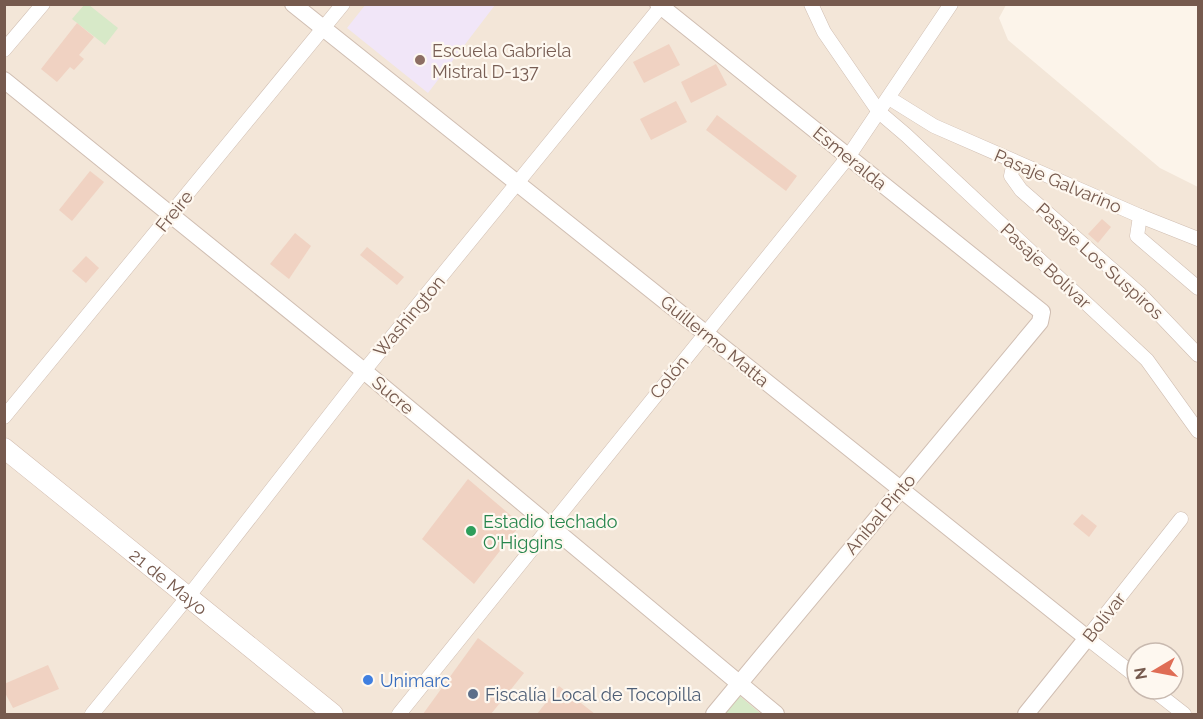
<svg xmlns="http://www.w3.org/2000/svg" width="1203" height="719" font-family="Raleway,sans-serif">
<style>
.residential{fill:#f3e6d8;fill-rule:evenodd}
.education{fill:#f1e6f8}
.green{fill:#d7e9c8}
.building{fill:#f0d2c2}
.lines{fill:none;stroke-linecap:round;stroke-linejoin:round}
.minor-casing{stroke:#d0beb2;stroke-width:15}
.tertiary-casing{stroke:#d0beb2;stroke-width:18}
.secondary-casing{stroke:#d3bdb0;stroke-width:21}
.minor{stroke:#fff;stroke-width:14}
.tertiary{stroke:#fff;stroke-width:16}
.secondary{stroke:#fff;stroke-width:20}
.education-dot{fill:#8d6e63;stroke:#fef8f0;stroke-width:2}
.leisure-dot{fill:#2e9e5b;stroke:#fef8f0;stroke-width:2}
.shop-dot{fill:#3f7fe0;stroke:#fef8f0;stroke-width:2}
.service-dot{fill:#5c6f8a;stroke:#fef8f0;stroke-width:2}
.labels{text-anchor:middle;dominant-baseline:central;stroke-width:4.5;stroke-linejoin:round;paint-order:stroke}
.education-label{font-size:18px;fill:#785e54;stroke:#fef8f0;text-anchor:start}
.street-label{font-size:18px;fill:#765a4e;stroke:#fef8f0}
.leisure-label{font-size:18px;fill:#27864d;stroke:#fef8f0;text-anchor:start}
.shop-label{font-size:18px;fill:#366cbe;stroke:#fef8f0;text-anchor:start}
.service-label{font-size:18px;fill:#4e5e75;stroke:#fef8f0;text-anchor:start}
</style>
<rect width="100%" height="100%" fill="#fcf4ea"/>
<!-- residential -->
<path class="residential" d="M4 5H1006L999 18 1008 40 1160 168 1198 187V714H5ZM1137 653H1173V689H1137Z"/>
<!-- education -->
<path class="education" d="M366 4H495V5L428 93 347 28Z"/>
<!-- green -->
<g class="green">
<path d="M85 4 89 5 118 28 105 45 72 19Z"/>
<path d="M735 692 761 714H717Z"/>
</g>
<!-- building -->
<g class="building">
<path d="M77 23 94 37 79 55 84 59 74 70 70 67 57 82 41 69Z"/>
<path d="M669 44 680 65 644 83 633 62Z"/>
<path d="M716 64 727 85 691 103 681 82Z"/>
<path d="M676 101 687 122 651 140 640 119Z"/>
<path d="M717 115 797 176 786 191 706 130Z"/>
<path d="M90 171 104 182 72 221 59 210Z"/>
<path d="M1102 219 1111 227 1098 243 1088 234Z"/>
<path d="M295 233 311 246 289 279 270 264Z"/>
<path d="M367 247 404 277 397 285 360 255Z"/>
<path d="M86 256 99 268 86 283 72 271Z"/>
<path d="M468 479 521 524 474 584 422 539Z"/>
<path d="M1082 514 1097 526 1089 537 1073 524Z"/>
<path d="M478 638 524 673 491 714H423Z"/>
<path d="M48 665 59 689 13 708 4 691V684Z"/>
<path d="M559 686 595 714H537Z"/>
</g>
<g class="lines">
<defs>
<g id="minor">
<path d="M811 4 824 32 879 112 906 135 1147 360 1198 431"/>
<path d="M4 50 43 4"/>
<path d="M889 98 934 126 1140 216 1137 236 1198 288"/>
<path d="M1014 162 1011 176 1021 190 1140 294 1198 355"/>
<path d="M1140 216 1198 239"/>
<path d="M4 417 343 4"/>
<path d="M1137 677 1087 638 1181 519"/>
<path d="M1152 689 1184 714"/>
<path d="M92 714 195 588 364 371 663 4"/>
<path d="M399 714 848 157 951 4"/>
</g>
<g id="tertiary">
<path d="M293 4 1087 638 1026 714"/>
<path d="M658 4 1042 312 1040 322 714 714"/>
<path d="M4 80 364 371 776 714"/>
</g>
<g id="secondary">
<path id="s1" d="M4 448 333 714"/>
</g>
</defs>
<!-- minor casing -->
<use href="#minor" class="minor-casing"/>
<!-- tertiary casing -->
<use href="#tertiary" class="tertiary-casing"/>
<!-- secondary casing -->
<use href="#secondary" class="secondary-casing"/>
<!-- minor -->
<use href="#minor" class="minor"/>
<!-- tertiary -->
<use href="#tertiary" class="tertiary"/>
<!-- secondary -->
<use href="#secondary" class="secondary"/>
</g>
<!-- markers -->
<circle class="education-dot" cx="420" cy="60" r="6"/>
<circle class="leisure-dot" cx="471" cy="531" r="6"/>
<circle class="shop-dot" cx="368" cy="680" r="6"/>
<circle class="service-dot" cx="473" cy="694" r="6"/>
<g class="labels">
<!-- education labels -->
<g class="education-label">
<text x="432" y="50">Escuela Gabriela<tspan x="432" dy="21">Mistral D-137</tspan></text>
</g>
<!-- street labels -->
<g class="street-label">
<text transform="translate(850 158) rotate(39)">Esmeralda</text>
<text transform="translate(1058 181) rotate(23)">Pasaje Galvarino</text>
<text transform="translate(174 211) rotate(-51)">Freire</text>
<text transform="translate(1100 261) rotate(42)">Pasaje Los Suspiros</text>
<text transform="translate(1046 266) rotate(43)">Pasaje Bolívar</text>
<text transform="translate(409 316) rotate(-50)">Washington</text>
<text transform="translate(715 341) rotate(39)">Guillermo Matta</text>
<text transform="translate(669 377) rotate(-51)">Colón</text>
<text transform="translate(393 395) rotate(40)">Sucre</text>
<text transform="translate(880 514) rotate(-50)">Aníbal Pinto</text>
<text stroke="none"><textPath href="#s1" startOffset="212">21 de Mayo</textPath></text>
<text transform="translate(1104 617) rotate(-52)">Bolívar</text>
</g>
<!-- leisure labels -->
<g class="leisure-label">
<text x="483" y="521">Estadio techado<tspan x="483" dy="21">O'Higgins</tspan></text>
</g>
<!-- shop labels -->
<g class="shop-label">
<text x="380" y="680">Unimarc</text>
</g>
<!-- service labels -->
<g class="service-label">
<text x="485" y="694">Fiscalía Local de Tocopilla</text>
</g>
</g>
<!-- border -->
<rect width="1203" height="719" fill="none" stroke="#765a4e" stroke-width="12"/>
<!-- north arrow -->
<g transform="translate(1155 671) rotate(260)"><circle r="28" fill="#fef8f0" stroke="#c8b9af" stroke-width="1.5"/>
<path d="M0-4.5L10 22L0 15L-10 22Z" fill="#df6d55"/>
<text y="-9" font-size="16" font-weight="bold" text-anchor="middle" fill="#765a4e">N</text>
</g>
</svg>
